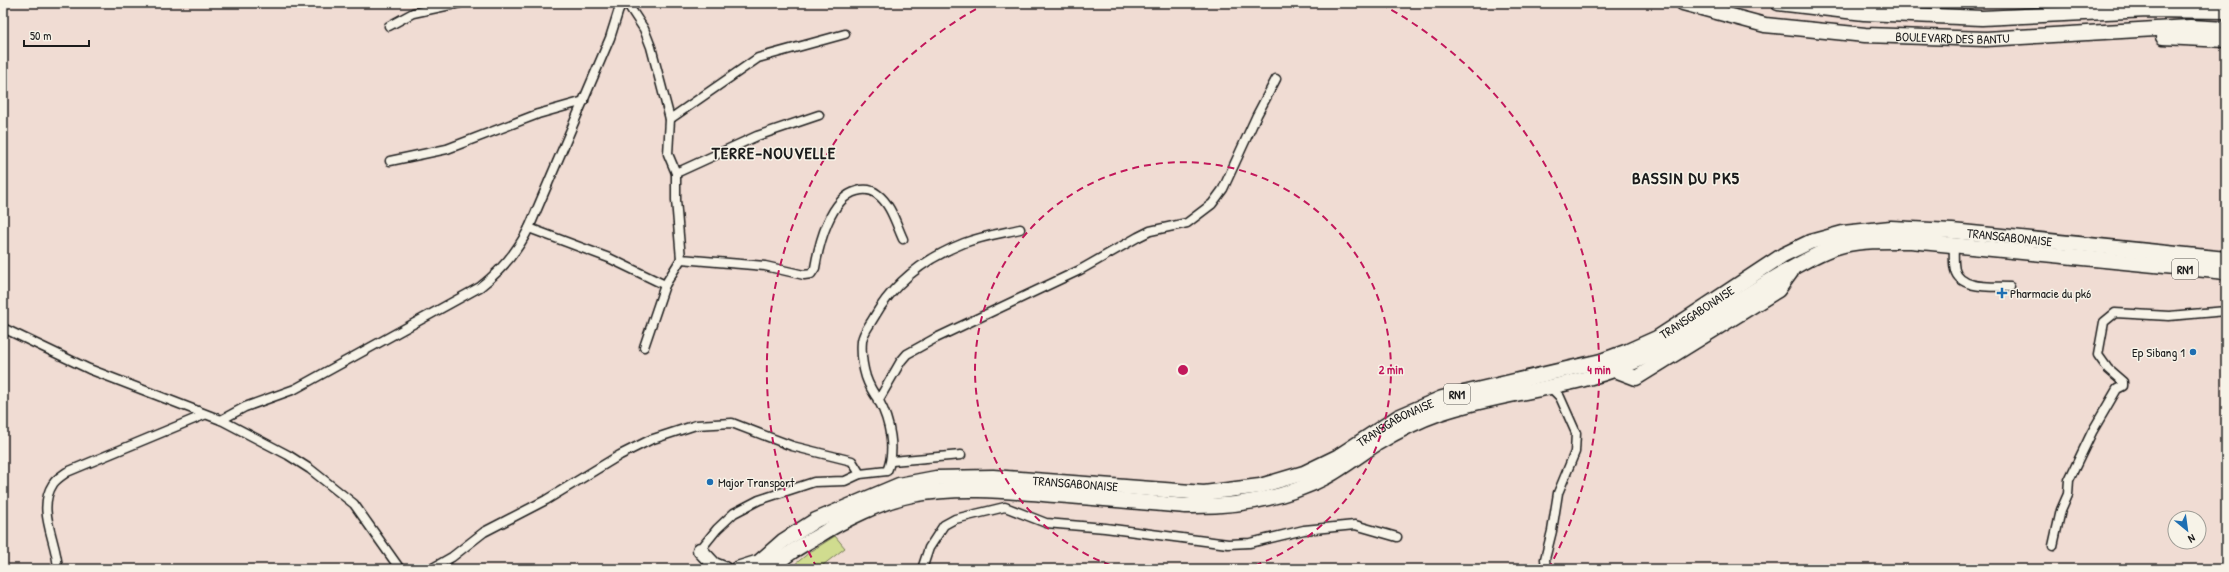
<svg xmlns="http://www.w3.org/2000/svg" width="2229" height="572" font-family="'Patrick Hand',sans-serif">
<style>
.green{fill:#d0dc8f;stroke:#767c56}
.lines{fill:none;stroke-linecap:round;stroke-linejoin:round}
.minor-casing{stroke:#1c1c1c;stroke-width:11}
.trunk-casing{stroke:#1c1c1c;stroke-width:17}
.minor{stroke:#f7f3e8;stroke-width:8}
.trunk{stroke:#f7f3e8;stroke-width:14}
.ring{fill:none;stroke:#c2185b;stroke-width:2;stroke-dasharray:7 5}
.poi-dot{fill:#1f6fb2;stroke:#f7f3e8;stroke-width:1.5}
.labels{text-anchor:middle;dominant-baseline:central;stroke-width:3;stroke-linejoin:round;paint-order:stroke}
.shield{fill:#f7f3e8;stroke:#5e5c59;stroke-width:1}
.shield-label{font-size:12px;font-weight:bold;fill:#1c1c1c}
.street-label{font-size:13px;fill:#1c1c1c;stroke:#f7f3e8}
.poi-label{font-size:13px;fill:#1c1c1c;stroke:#f7f3e8;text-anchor:start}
.district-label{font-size:17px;font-weight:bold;letter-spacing:1px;fill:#1c1c1c;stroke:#f7f3e8}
.centre{fill:#c2185b;stroke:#f7f3e8;stroke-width:2}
.ring-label{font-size:12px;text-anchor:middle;font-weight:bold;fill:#c2185b;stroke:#f7f3e8;stroke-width:3;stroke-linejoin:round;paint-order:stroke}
</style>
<rect width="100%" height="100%" fill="#f0dcd3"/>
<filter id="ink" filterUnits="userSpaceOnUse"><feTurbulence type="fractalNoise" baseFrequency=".025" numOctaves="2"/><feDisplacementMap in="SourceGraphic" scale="8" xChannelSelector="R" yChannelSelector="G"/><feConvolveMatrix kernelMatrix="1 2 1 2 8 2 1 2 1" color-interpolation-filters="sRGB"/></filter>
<g filter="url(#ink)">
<!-- green -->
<path class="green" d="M835 536 845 548 823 565 826 569H789L810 552Z"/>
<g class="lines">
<defs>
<g id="minor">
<path d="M627 3 644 29 651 47 670 119 668 154 676 173V200L681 259 765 266 804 275 811 274 815 268C819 244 830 198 857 191 864 189 871 189 877 194 891 204 896 224 903 239"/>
<path d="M389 26 413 13 460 3"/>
<path d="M670 119 758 58 845 34"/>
<path d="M390 161 447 149 538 114 584 101"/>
<path d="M676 173 757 136 819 115"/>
<path d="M529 228 609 258 665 285"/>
<path d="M1954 245C1954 252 1953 262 1955 270 1960 290 1993 286 2010 287"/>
<path d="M3 328 89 369 221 420 288 455 310 469 354 504 400 569"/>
<path d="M644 347 665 285 681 259"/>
<path d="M878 401 901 361 907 354 934 339 1080 270 1138 237 1150 231 1187 223 1212 204 1223 189 1257 115 1276 79"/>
<path d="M221 420 245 407 295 389 480 287C502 270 517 252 529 228L610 38 621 3"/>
<path d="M892 461 961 455"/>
<path d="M2053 546 2061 510 2068 494 2069 480 2092 432 2117 389 2123 386V382L2108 369 2098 355 2104 322 2115 313 2169 316 2226 311"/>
<path d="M700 550 717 529 734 513 759 500 814 482 845 481 860 474 887 471C896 451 890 421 879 401 874 394 869 386 866 377 863 367 861 352 862 341 863 333 869 326 873 319 893 283 926 258 964 243 982 236 1002 233 1020 229"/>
<path d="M58 569C57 541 36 510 53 484 56 479 63 475 67 472L204 415"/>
<path d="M431 569 452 557 484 532 546 500 620 455 650 440 696 425 732 423 792 446 852 461 860 474"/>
<path d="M922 569 929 548 944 525 955 519 1005 507 1046 523 1105 528 1228 544 1250 543 1304 530 1355 525 1397 537"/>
<path d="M1546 569 1545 559 1552 531 1558 493 1575 452 1576 433 1560 397 1550 387"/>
</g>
<g id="trunk">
<path id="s1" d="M1683 3 1765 25 1865 35 1986 39 2190 27 2226 29"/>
<path d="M1778 3 1864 13 1982 18 2148 10 2226 11"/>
<path d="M2163 37 2226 40"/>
<path d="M1615 370 1636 378 1778 290 1791 272"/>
<path d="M700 550 714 565 724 569"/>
<path d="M737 569 756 563"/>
<path id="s2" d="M751 569 783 541 816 520 899 485 936 478 993 477 1204 493 1260 486 1304 473 1337 457 1398 417 1442 398 1601 361 1628 351 1657 338 1688 318 1783 255 1810 242 1843 233 1891 228 1952 231 2226 259"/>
<path d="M771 569C784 555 801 546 818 536 842 521 884 500 912 495 959 486 1007 491 1055 495 1098 498 1141 502 1185 506 1234 507 1282 500 1326 477 1344 467 1359 455 1376 444 1396 432 1417 421 1440 413 1507 390 1580 389 1645 357 1693 333 1736 300 1783 273 1802 263 1822 250 1844 245 1866 240 1888 241 1911 241L2226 272"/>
</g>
</defs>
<!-- minor casing -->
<use href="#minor" class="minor-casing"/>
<!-- trunk casing -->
<use href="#trunk" class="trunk-casing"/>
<!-- minor -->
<use href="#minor" class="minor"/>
<!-- trunk -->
<use href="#trunk" class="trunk"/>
</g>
</g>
<!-- distance rings -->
<g class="ring">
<path d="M1122 569A208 208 0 1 1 1244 569"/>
<path d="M817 568A416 416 0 0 1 985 4M1381 4A416 416 0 0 1 1549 568"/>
</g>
<!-- markers -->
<g class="poi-dot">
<path d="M2000 287h4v4h4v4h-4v4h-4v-4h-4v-4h4z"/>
<circle cx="2193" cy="352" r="4"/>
<circle cx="710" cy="482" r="4"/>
</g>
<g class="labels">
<!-- shield labels -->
<g class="shield">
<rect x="2172" y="259" width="26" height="20" rx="3"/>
<rect x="1444" y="384" width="26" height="20" rx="3"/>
</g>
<g class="shield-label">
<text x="2185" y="269">RN1</text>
<text x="1457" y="394">RN1</text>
</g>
<!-- street labels -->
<g class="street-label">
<text stroke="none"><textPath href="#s1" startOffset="273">BOULEVARD DES BANTU</textPath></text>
<text stroke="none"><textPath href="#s2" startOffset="1344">TRANSGABONAISE</textPath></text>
<text stroke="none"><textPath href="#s2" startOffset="1009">TRANSGABONAISE</textPath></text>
<text stroke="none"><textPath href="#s2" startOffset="685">TRANSGABONAISE</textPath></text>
<text stroke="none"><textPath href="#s2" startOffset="349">TRANSGABONAISE</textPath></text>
</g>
<!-- poi labels -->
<g class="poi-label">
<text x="2010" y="293">Pharmacie du pk6</text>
<text x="2185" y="352" text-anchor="end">Ep Sibang 1</text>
<text x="718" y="482">Major Transport</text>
</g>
<!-- district labels -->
<g class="district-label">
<text x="774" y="152">TERRE-NOUVELLE</text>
<text x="1686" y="177">BASSIN DU PK5</text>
</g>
</g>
<circle cx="1183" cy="370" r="6" class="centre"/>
<g class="ring-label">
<text x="1391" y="374">2 min</text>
<text x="1599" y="374">4 min</text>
</g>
<!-- margin -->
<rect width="2229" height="572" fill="none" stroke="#f7f3e8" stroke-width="16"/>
<rect x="8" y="8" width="2213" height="556" fill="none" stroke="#1c1c1c" stroke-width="1.5" filter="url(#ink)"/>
<!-- north arrow -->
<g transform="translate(2187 530) rotate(151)"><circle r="19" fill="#f7f3e8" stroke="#9f9d96"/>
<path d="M0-3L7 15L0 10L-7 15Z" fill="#1f6fb2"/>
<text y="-6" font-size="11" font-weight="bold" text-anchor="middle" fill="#1c1c1c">N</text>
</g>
<!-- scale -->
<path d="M24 40v6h65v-6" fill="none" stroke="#1c1c1c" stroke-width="2"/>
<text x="30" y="40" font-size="12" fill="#1c1c1c" stroke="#f7f3e8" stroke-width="3" paint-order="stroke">50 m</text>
</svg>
